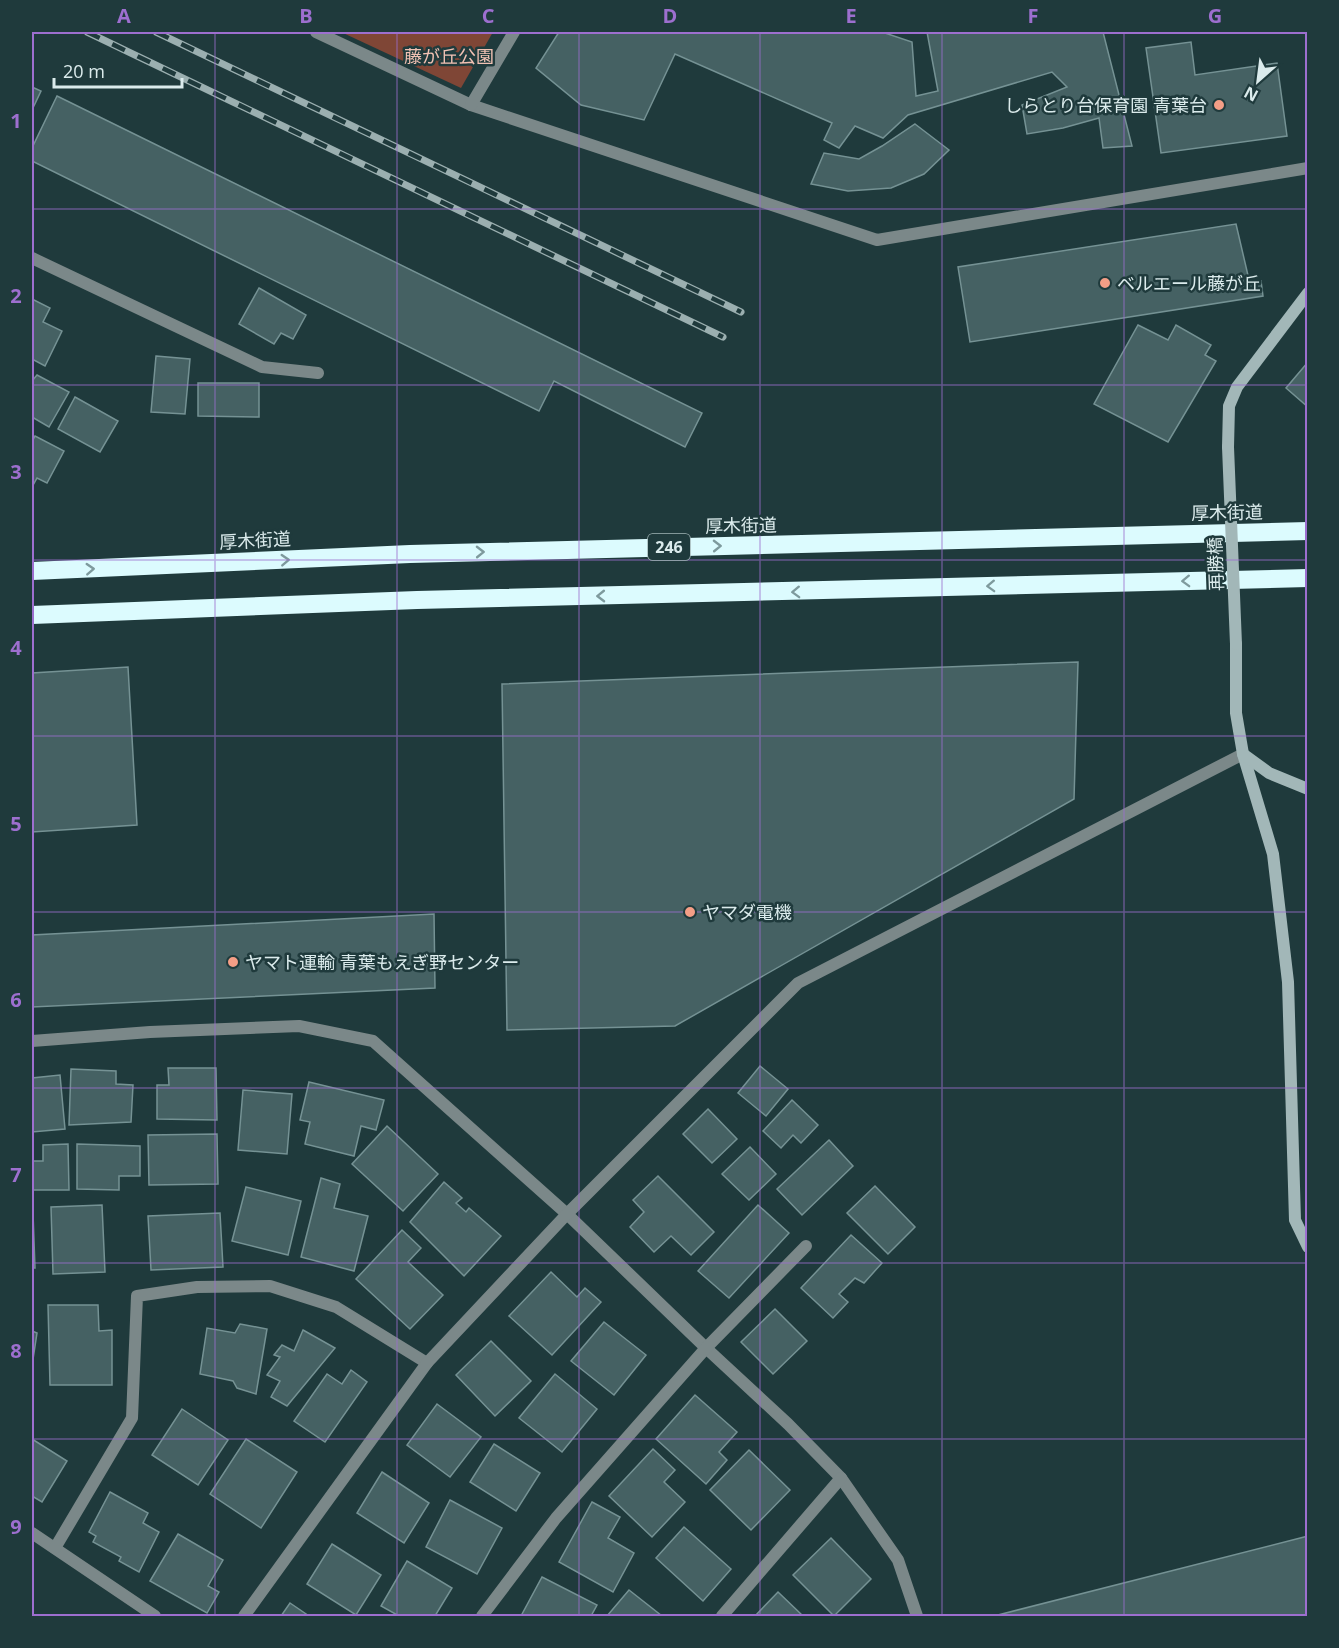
<svg xmlns="http://www.w3.org/2000/svg" width="1339" height="1648" font-family="'Open Sans','Noto Sans JP',sans-serif">
<style>
.green{fill:#7f4636}
.building{fill:#456163;stroke:#759294;stroke-width:1.5}
.lines{fill:none;stroke-linecap:round;stroke-linejoin:round}
.street{stroke:#7b8889;stroke-width:12}
.secondary{stroke:#a2b7b8;stroke-width:12}
.highway{stroke:#dcfbfe;stroke-width:18}
.rail-casing{stroke:#9bafb0;stroke-width:7}
.rail{stroke:#1f3a3c;stroke-width:4.5;stroke-dasharray:14;stroke-linecap:butt}
.secondary-bridge{stroke:#a2b7b8;stroke-width:12}
.oneway{stroke:#7e9a9d}
.grid{fill:none;stroke:#9d6fcf;stroke-width:1.5;stroke-opacity:0.55}
.poi-dot{fill:#f49e86;stroke:#1f3a3c;stroke-width:2}
.labels{text-anchor:middle;dominant-baseline:central;stroke-width:5;stroke-linejoin:round;paint-order:stroke}
.shield{fill:#1f3a3c;stroke:#a3b6b7;stroke-width:1.5}
.shield-label{font-size:16px;font-weight:bold;fill:#dbebec}
.park-label{font-size:18px;fill:#f1c1b3;stroke:#1f3a3c}
.poi-label{font-size:18px;fill:#dbebec;stroke:#1f3a3c;text-anchor:start}
.street-label{font-size:18px;fill:#dbebec;stroke:#1f3a3c}
.neatline{fill:none;stroke:#9d6fcf;stroke-width:2}
.grid-label{font-size:20px;text-anchor:middle;font-weight:bold;fill:#9d6fcf}
</style>
<rect width="100%" height="100%" fill="#1f3a3c"/>
<!-- green -->
<path class="green" d="M341 32H493L461 88Z"/>
<!-- building -->
<g class="building">
<path d="M559 32H882L912 42 916 96 938 91 927 32H1103L1132 146 1103 148 1099 118 1063 128 1027 134 1022 105 1067 87 1052 72 908 115 883 138 855 126 839 148 824 140 832 123 675 54 644 120 581 105 536 68Z"/>
<path d="M1191 42 1195 75 1277 63 1287 136 1161 153 1146 48Z"/>
<path d="M32 87 41 91 32 110Z"/>
<path d="M57 96 702 413 685 447 554 381 539 411 32 161V148Z"/>
<path d="M915 124 949 150 924 174 891 188 848 191 811 184 824 153 859 159 882 146Z"/>
<path d="M1236 224 1250 284 1261 281 1263 296 970 342 958 267Z"/>
<path d="M259 288 306 315 293 339 281 333 274 344 239 324Z"/>
<path d="M32 299 50 308 43 322 62 331 45 366 32 359Z"/>
<path d="M1138 325 1168 340 1176 325 1211 345 1205 355 1216 361 1168 442 1094 404Z"/>
<path d="M156 356 190 359 185 414 151 412Z"/>
<path d="M1308 362V407L1286 388Z"/>
<path d="M37 375 69 392 49 427 32 417V381Z"/>
<path d="M198 383H259V417L198 416Z"/>
<path d="M75 397 118 421 100 452 58 429Z"/>
<path d="M35 436 64 451 47 483 37 478 32 487V442Z"/>
<path d="M1078 662 1074 799 675 1026 507 1030 502 684Z"/>
<path d="M128 667 137 825 32 832V673Z"/>
<path d="M434 914 435 988 32 1007V935Z"/>
<path d="M760 1066 788 1089 766 1116 738 1093Z"/>
<path d="M168 1068H216L217 1120 157 1119V1085H169Z"/>
<path d="M71 1069 116 1071V1084L133 1085 131 1122 69 1125Z"/>
<path d="M60 1075 65 1129 32 1132V1078Z"/>
<path d="M309 1082 384 1100 376 1130 361 1126 354 1156 305 1144 310 1122 300 1120Z"/>
<path d="M243 1090 292 1094 287 1154 238 1150Z"/>
<path d="M792 1100 818 1125 801 1143 793 1135 781 1148 763 1131Z"/>
<path d="M708 1109 737 1139 712 1163 683 1134Z"/>
<path d="M387 1126 438 1174 403 1211 352 1164Z"/>
<path d="M217 1134 218 1184 149 1185 148 1135Z"/>
<path d="M829 1140 853 1166 802 1215 777 1189Z"/>
<path d="M68 1144 69 1190H32V1161H43V1145Z"/>
<path d="M77 1144 140 1146V1176H119V1190L77 1189Z"/>
<path d="M750 1147 776 1174 749 1200 722 1174Z"/>
<path d="M658 1176 714 1232 691 1255 671 1236 654 1252 630 1227 644 1212 633 1200Z"/>
<path d="M321 1178 340 1184 334 1208 368 1216 354 1271 301 1257Z"/>
<path d="M444 1182 462 1198 456 1203 466 1212 469 1208 501 1236 464 1276 410 1222Z"/>
<path d="M875 1186 915 1227 888 1254 847 1213Z"/>
<path d="M246 1187 301 1201 288 1255 232 1241Z"/>
<path d="M102 1205 105 1272 53 1274 51 1207Z"/>
<path d="M758 1205 789 1233 729 1298 698 1271Z"/>
<path d="M32 1213H33L35 1268H32Z"/>
<path d="M220 1213 223 1267 151 1270 148 1216Z"/>
<path d="M402 1230 421 1248 408 1262 443 1295 410 1329 356 1279Z"/>
<path d="M851 1235 882 1263 864 1283 855 1278 839 1294 848 1302 833 1318 801 1288Z"/>
<path d="M551 1272 577 1297 585 1288 601 1302 552 1355 509 1316Z"/>
<path d="M48 1305H98L99 1331 112 1330V1385H50Z"/>
<path d="M775 1309 807 1341 773 1374 741 1342Z"/>
<path d="M604 1322 646 1355 614 1395 571 1361Z"/>
<path d="M240 1324 267 1329 256 1394 237 1388 233 1381 200 1374 207 1328 235 1333Z"/>
<path d="M303 1330 335 1348 287 1406 271 1397 280 1381 267 1375 280 1357 274 1355 282 1345 294 1351Z"/>
<path d="M32 1331 37 1333 32 1366Z"/>
<path d="M491 1341 531 1381 495 1416 456 1375Z"/>
<path d="M351 1370 367 1382 325 1442 294 1421 327 1374 342 1384Z"/>
<path d="M555 1374 597 1409 562 1452 519 1418Z"/>
<path d="M695 1395 737 1432 719 1452 727 1460 706 1484 656 1439Z"/>
<path d="M437 1404 481 1437 450 1477 407 1445Z"/>
<path d="M182 1409 228 1440 198 1485 152 1455Z"/>
<path d="M32 1439 67 1461 42 1502 32 1496Z"/>
<path d="M246 1439 297 1472 261 1528 210 1494Z"/>
<path d="M494 1444 540 1473 516 1511 470 1482Z"/>
<path d="M653 1449 675 1470 664 1482 685 1502 652 1537 609 1496Z"/>
<path d="M749 1450 790 1490 751 1530 710 1490Z"/>
<path d="M382 1472 429 1503 404 1543 357 1513Z"/>
<path d="M110 1492 148 1513 143 1523 159 1532 139 1572 119 1561 121 1557 93 1542 96 1536 89 1532Z"/>
<path d="M450 1500 502 1528 477 1574 426 1547Z"/>
<path d="M592 1502 620 1517 608 1538 634 1553 613 1592 559 1562Z"/>
<path d="M684 1527 731 1569 703 1601 656 1558Z"/>
<path d="M178 1534 223 1560 208 1586 219 1592 207 1613 150 1581Z"/>
<path d="M1308 1536V1616H994Z"/>
<path d="M831 1538 871 1579 834 1616 793 1575Z"/>
<path d="M332 1544 381 1575 356 1615 307 1584Z"/>
<path d="M407 1561 452 1588 435 1616H399L381 1606Z"/>
<path d="M542 1577 597 1605 591 1616H521Z"/>
<path d="M629 1590 662 1616H607Z"/>
<path d="M778 1592 803 1616H755Z"/>
<path d="M290 1603 309 1616H281Z"/>
</g>
<g class="lines">
<!-- street -->
<g class="street">
<path d="M316 32 471 105 877 240 1308 168"/>
<path d="M471 105 514 32"/>
<path d="M32 258 262 367 318 373"/>
<path d="M32 1041 150 1032 299 1026 373 1041 567 1214 706 1348 788 1424 841 1478 898 1560 917 1616"/>
<path d="M32 1533 155 1616"/>
<path d="M55 1548 132 1418 137 1296 197 1287 270 1286 336 1307 427 1363"/>
<path d="M244 1616 427 1363 567 1214 798 983 1243 754"/>
<path d="M482 1616 556 1518 706 1348 806 1246"/>
<path d="M722 1616 841 1478"/>
</g>
<!-- secondary -->
<g class="secondary">
<path d="M1228 447 1229 406 1237 387 1308 293"/>
<path d="M1236 644V713L1243 754 1273 854 1288 982 1295 1220 1308 1247"/>
<path d="M1243 754 1269 773 1308 789"/>
</g>
<!-- highway -->
<g class="highway">
<path d="M32 571 410 554 1308 531"/>
<path d="M32 615 417 600 1308 578"/>
</g>
<defs>
<g id="rail">
<path d="M87 32 723 337"/>
<path d="M156 32 741 312"/>
</g>
</defs>
<!-- rail casing -->
<use href="#rail" class="rail-casing"/>
<!-- rail -->
<use href="#rail" class="rail"/>
<!-- secondary-bridge -->
<path class="secondary-bridge" d="M1228 447 1236 644"/>
</g>
<!-- one-way arrows -->
<defs><path id="oneway-chevron" d="M-2-3.5L2.5 0L-2 3.5" fill="none" stroke-width="1.6" stroke-linecap="round" stroke-linejoin="round" transform="scale(1.5)"/></defs>
<g class="oneway">
<use href="#oneway-chevron" transform="translate(717 546) rotate(-1)"/>
<use href="#oneway-chevron" transform="translate(480 552) rotate(-1)"/>
<use href="#oneway-chevron" transform="translate(285 560) rotate(-3)"/>
<use href="#oneway-chevron" transform="translate(90 569) rotate(-3)"/>
<use href="#oneway-chevron" transform="translate(1186 581) rotate(178)"/>
<use href="#oneway-chevron" transform="translate(991 586) rotate(178)"/>
<use href="#oneway-chevron" transform="translate(796 592) rotate(178)"/>
<use href="#oneway-chevron" transform="translate(601 596) rotate(179)"/>
</g>
<!-- grid -->
<path class="grid" d="M215 32V1616M397 32V1616M579 32V1616M760 32V1616M942 32V1616M1124 32V1616M32 209H1308M32 385H1308M32 560H1308M32 736H1308M32 912H1308M32 1088H1308M32 1263H1308M32 1439H1308"/>
<!-- markers -->
<g class="poi-dot">
<circle cx="1219" cy="105" r="6"/>
<circle cx="1105" cy="283" r="6"/>
<circle cx="690" cy="912" r="6"/>
<circle cx="233" cy="962" r="6"/>
</g>
<g class="labels">
<!-- shield labels -->
<rect class="shield" x="648" y="534" width="42" height="26" rx="4.5"/>
<g class="shield-label">
<text x="669" y="547">246</text>
</g>
<!-- park labels -->
<g class="park-label">
<text x="449" y="56">藤が丘公園</text>
</g>
<!-- poi labels -->
<g class="poi-label">
<text x="1207" y="105" text-anchor="end">しらとり台保育園 青葉台</text>
<text x="1117" y="283">ベルエール藤が丘</text>
<text x="702" y="912">ヤマダ電機</text>
<text x="245" y="962">ヤマト運輸 青葉もえぎ野センター</text>
</g>
<!-- street labels -->
<g class="street-label">
<text transform="translate(1227 512) rotate(-1)">厚木街道</text>
<text transform="translate(741 525) rotate(-1)">厚木街道</text>
<text transform="translate(255 540) rotate(-3)">厚木街道</text>
<text transform="translate(1215 564) rotate(-92)">再勝橋</text>
</g>
</g>
<!-- border -->
<rect width="1339" height="1648" fill="none" stroke="#1f3a3c" stroke-width="66"/>
<!-- north arrow -->
<g transform="translate(1258 81) rotate(208)" stroke="#1f3a3c" stroke-width="4.5" paint-order="stroke">
<path d="M0-4.5L10 22L0 15L-10 22Z" fill="#dbebec"/>
<text y="-9" font-size="16" font-weight="bold" text-anchor="middle" fill="#dbebec">N</text>
</g>
<!-- scale -->
<path d="M54 78v9h128v-9" fill="none" stroke="#dbebec" stroke-width="3"/>
<text x="63" y="78" font-size="18" fill="#dbebec" stroke="#1f3a3c" stroke-width="4.5" paint-order="stroke">20 m</text>
<rect x="33" y="33" width="1273" height="1582" class="neatline"/>
<g class="grid-label">
<text x="124" y="23">A</text>
<text x="306" y="23">B</text>
<text x="488" y="23">C</text>
<text x="670" y="23">D</text>
<text x="851" y="23">E</text>
<text x="1033" y="23">F</text>
<text x="1215" y="23">G</text>
<text x="16" y="128">1</text>
<text x="16" y="303">2</text>
<text x="16" y="479">3</text>
<text x="16" y="655">4</text>
<text x="16" y="831">5</text>
<text x="16" y="1007">6</text>
<text x="16" y="1182">7</text>
<text x="16" y="1358">8</text>
<text x="16" y="1534">9</text>
</g>
</svg>
